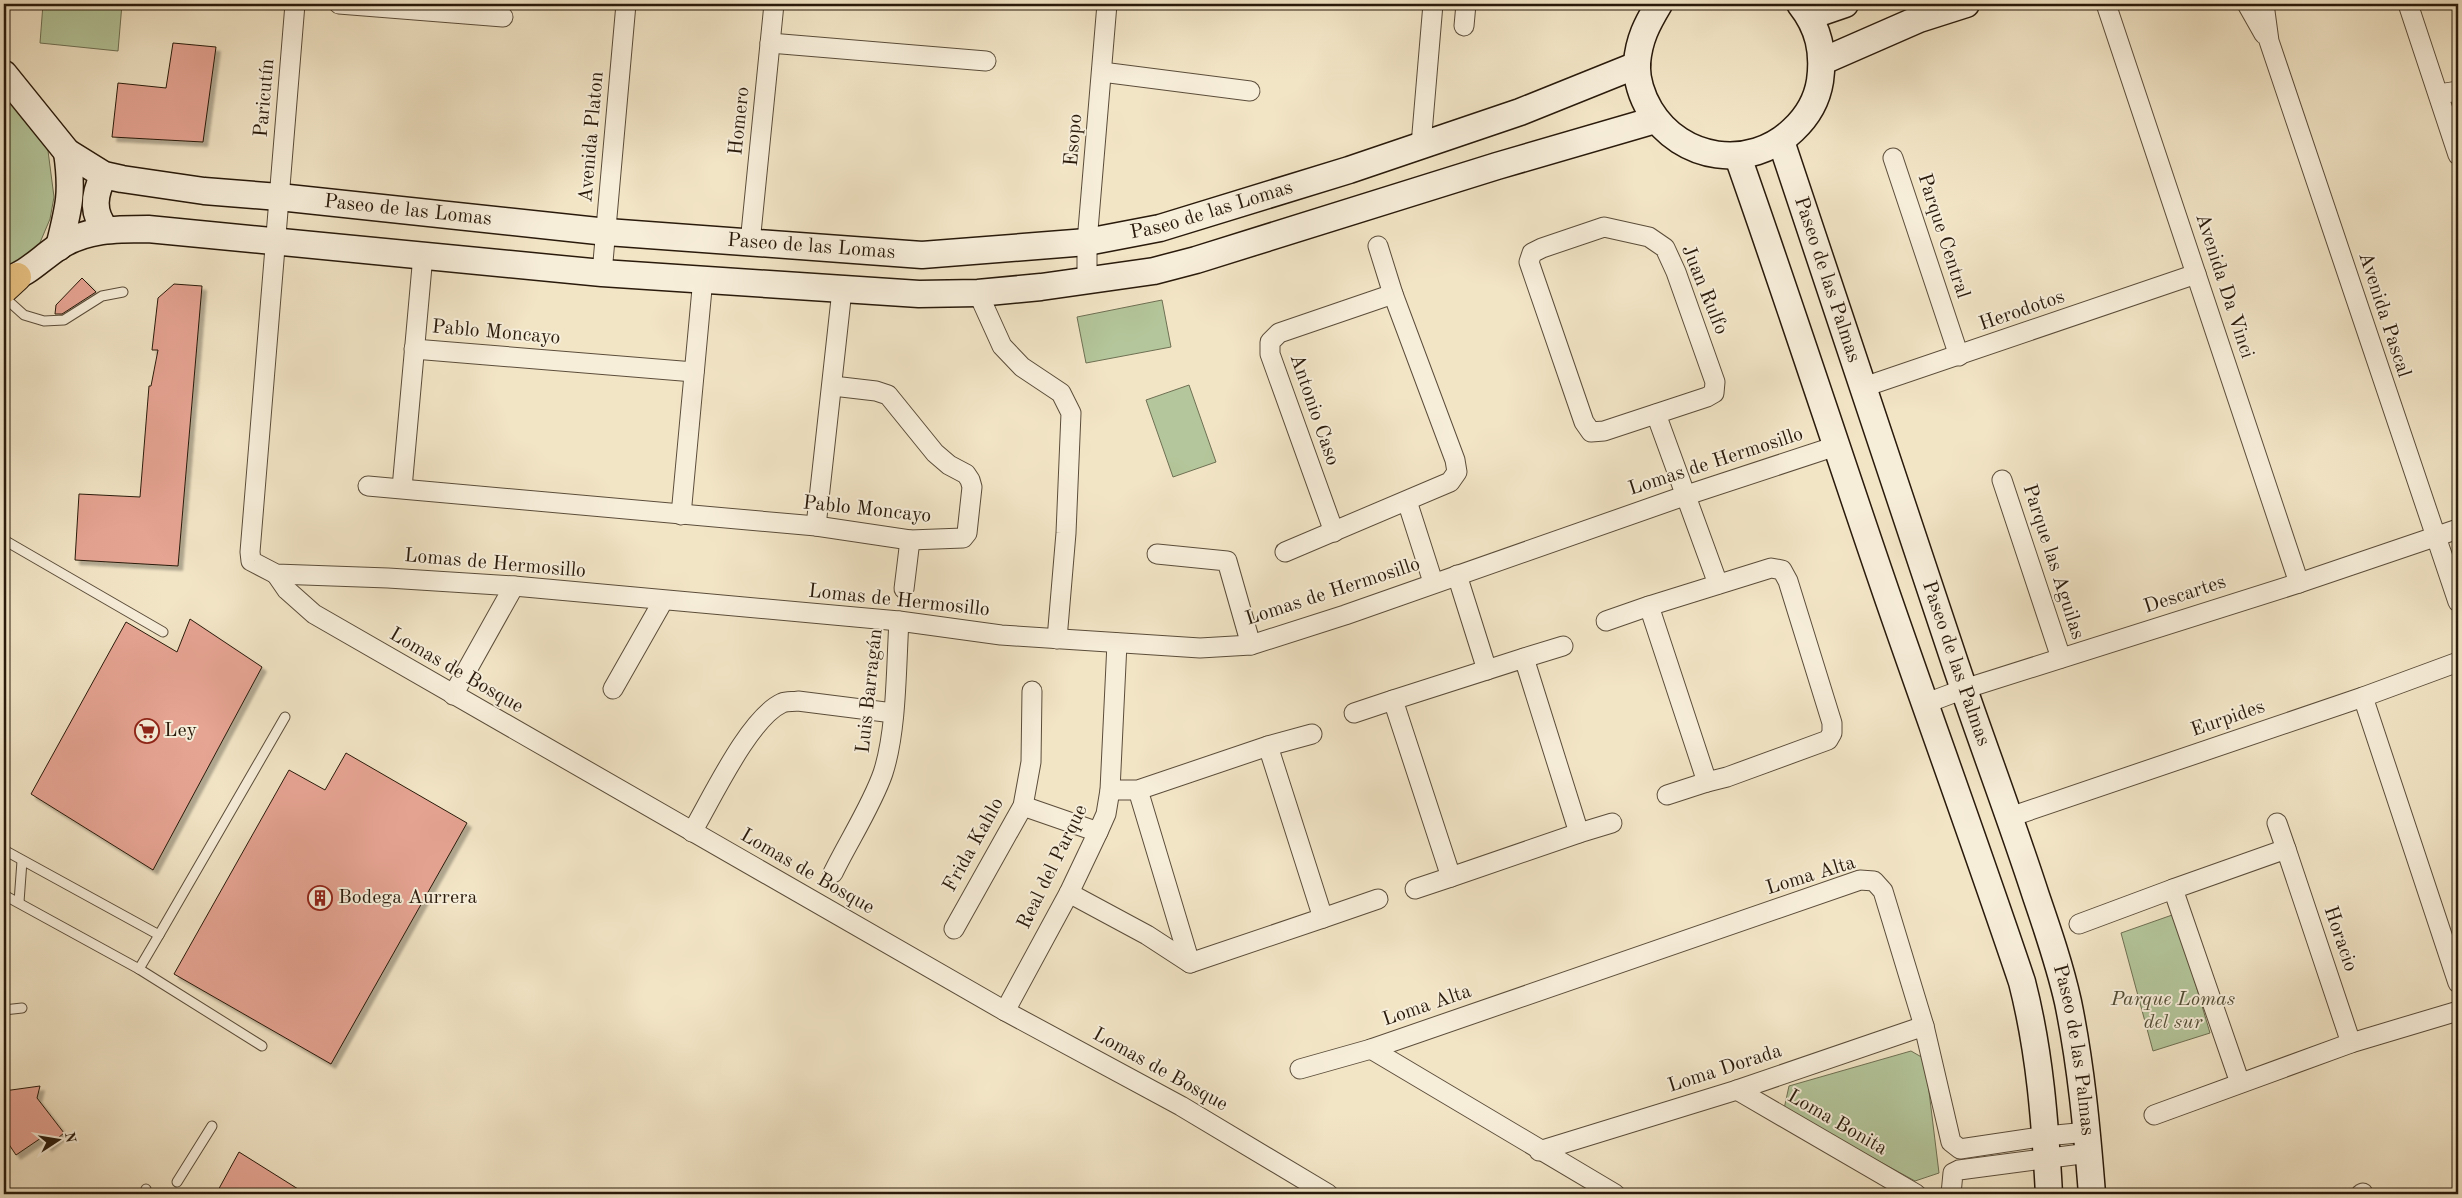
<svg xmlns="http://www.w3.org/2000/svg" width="2462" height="1198" font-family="'Old Standard TT',serif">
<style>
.green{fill:#b4c69b;stroke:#6e7053}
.building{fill:#e6a493;stroke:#291a0b;filter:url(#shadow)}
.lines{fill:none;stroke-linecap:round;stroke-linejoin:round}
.lane-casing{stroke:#5b4d3a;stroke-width:11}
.street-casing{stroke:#5b4d3a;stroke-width:21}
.secondary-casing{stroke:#291a0b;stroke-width:29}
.highway-casing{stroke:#291a0b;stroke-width:30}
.lane{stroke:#f7eeda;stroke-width:9}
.street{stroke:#f7eeda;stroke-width:19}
.secondary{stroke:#f7eeda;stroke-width:26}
.highway{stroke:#e9c283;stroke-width:28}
.labels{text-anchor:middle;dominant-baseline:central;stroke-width:4;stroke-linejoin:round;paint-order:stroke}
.street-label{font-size:20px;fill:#291a0b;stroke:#f7eeda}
.poi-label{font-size:20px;fill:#291a0b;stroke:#f7eeda;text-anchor:start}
.park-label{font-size:20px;font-style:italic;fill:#534e36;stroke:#f7eeda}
</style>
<defs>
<filter id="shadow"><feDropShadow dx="4.5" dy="4.5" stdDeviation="1" flood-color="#0004"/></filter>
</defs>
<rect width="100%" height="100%" fill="#f2e5c6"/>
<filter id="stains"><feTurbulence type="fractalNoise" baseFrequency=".004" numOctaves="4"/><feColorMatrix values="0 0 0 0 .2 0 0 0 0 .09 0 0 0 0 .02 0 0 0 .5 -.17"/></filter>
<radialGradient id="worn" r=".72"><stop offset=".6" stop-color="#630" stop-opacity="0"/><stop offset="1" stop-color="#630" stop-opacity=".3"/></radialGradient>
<!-- green -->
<g class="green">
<path d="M43 4H122L118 51 40 43Z"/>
<path d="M4 93 47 143 54 197 50 219 36 252 4 275Z"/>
<path d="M1162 300 1171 347 1086 363 1077 317Z"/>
<path d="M1189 385 1216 462 1173 477 1146 400Z"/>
<path d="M2175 914 2210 1033 2153 1051 2121 933Z"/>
<path d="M1911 1051 1925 1059 1939 1173 1915 1181 1784 1109 1789 1086Z"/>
</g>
<!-- building -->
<g class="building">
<path d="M173 43 216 47 203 142 112 137 118 83 166 88Z"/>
<path d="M82 278 96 292 62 314H55L56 305Z"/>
<path d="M174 284 202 286 178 566 75 560 79 494 140 497 149 386H151L158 350H152L158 298Z"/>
<path d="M190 619 262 667 153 870 31 794 126 622 177 652Z"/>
<path d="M346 753 467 823 331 1064 174 974 289 770 325 790Z"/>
<path d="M40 1086 37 1098 64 1133 47 1147 41 1138 16 1155 4 1137V1091Z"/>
<path d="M239 1152 306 1194H216Z"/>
</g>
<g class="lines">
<defs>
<g id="lane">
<path d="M4 297 24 315 44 321 64 320 102 296 123 292"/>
<path d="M4 540 163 632"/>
<path d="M4 850 159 935 285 717"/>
<path d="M4 895 139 969 262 1046"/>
<path d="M19 902 22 861"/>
<path d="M139 969 159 935"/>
<path d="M4 1010 22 1008"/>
<path d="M177 1182 212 1126"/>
<path d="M144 1194 146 1189"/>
</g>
<g id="street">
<path d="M295 4 250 552 251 561 276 574 388 578 514 586 899 621 1001 635 1200 648 1251 645 1345 615 1684 496 1836 446"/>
<path d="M339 4 503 17"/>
<path d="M2106 4 2299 583"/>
<path d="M2247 4 2264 34"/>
<path d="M2264 4 2269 41 2458 602"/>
<path d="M2408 4 2458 155"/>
<path d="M1464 26 1466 4"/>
<path d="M770 43 986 61"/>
<path d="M1102 72 1250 91"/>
<path d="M2439 94 2458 91"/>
<path d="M1421 145 1433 4"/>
<path d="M1893 158 1959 356"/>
<path d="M1604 227 1649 237 1665 248 1676 272 1715 382 1714 393 1707 397 1604 431 1591 432 1584 422 1529 262 1532 253 1542 248Z"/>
<path d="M750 243 774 4"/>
<path d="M602 273 626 4"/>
<path d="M1087 280V242L1107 4"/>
<path d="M978 293 1002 346 1022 367 1061 393 1071 413 1066 533 1057 639"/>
<path d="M414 349 694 372"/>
<path d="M1861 388 2196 274"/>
<path d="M1656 414 1718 584"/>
<path d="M2002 480 2061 658"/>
<path d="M368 486 816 526 910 540 963 538 967 533 972 487 970 480 966 474 949 465 935 453 888 395 876 391 833 386"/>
<path d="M402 488 423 255"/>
<path d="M1407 501 1433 582"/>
<path d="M681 515 703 278"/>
<path d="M816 526 842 290"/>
<path d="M1334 532 1270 354V342L1279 333 1393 294"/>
<path d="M1285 552 1450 482 1457 472 1455 460 1393 294 1378 246"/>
<path d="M1157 554 1227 561 1251 645"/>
<path d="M1771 568 1782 570 1788 581 1832 723V733L1828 740 1727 777 1707 782 1649 606Z"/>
<path d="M276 574 287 590 314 614 1005 1011 1181 1106 1328 1194"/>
<path d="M1457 575 1487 670"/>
<path d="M904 589 910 540"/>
<path d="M1606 621 1649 606"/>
<path d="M1524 658 1579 833 1451 877 1393 700Z"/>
<path d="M1524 658 1563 646"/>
<path d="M613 689 663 601"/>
<path d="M453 695 514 586"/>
<path d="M2363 697 2458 983"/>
<path d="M1924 704 1964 689 2299 583 2458 529"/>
<path d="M1354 713 1393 700"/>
<path d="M1268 746 1312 734"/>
<path d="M1110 790H1138L1268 746 1323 918 1190 963 1138 790"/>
<path d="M1667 795 1707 782"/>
<path d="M1023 806 1098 832"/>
<path d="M2010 817 2363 697 2458 662"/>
<path d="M2277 823 2286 849"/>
<path d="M692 832C711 800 749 718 782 703 787 701 793 702 798 701L893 713"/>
<path d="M1579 833 1612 823"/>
<path d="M833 873C848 842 872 805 883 773 897 730 896 667 899 621"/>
<path d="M1415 889 1451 877"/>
<path d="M1069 893 1147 935 1190 963"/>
<path d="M1323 918 1378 899"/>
<path d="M2079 924 2173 889"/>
<path d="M954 929 1023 806 1031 762 1032 691"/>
<path d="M1005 1011 1069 893 1098 832 1106 814 1110 790 1117 643"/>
<path d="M2351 1043 2458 1011"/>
<path d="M1300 1069 1371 1049"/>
<path d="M1737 1090 1916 1194"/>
<path d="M2154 1115 2351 1043 2286 849 2173 889 2240 1083"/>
<path d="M1539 1151 1737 1090 1924 1026"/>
<path d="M1615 1194 1371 1049 1860 880 1874 881 1883 891 1924 1026 1951 1142 1960 1149 2046 1136 2087 1132"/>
<path d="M1951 1194 1953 1173 1959 1170 2089 1153"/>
<path d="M2361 1194 2363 1193"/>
</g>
<g id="secondary">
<path d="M1659 4C1647 24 1639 39 1637 63 1636 79 1642 97 1650 110 1681 161 1750 171 1793 130 1807 117 1817 100 1820 81 1824 52 1819 28 1800 4"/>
<path d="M1810 16 1845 4"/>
<path d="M1823 61 1919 19 1966 4"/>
<path id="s1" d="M4 74 67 152 104 175 122 179 204 191 279 197 607 232 922 255 1087 242 1160 228 1349 170 1520 112 1637 65"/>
<path id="s2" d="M1781 141C1839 317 1897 492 1956 666 1982 743 2011 819 2036 896 2048 931 2060 966 2068 1002 2081 1065 2087 1130 2092 1194"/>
<path d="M1738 157C1790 304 1838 453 1889 601 1933 728 1979 854 2022 982 2040 1052 2045 1122 2049 1194"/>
<path d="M104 175C94 194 91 212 106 230"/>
<path d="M59 247C69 207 73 193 67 152"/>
<path d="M4 282C28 273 38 261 58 247 85 229 117 229 148 229L602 273 919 294 978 293 1041 287 1154 271 1196 260 1497 166 1655 120"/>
</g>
<path id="highway" d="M4 289 17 277"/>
</defs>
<!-- lane casing -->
<use href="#lane" class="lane-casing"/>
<!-- street casing -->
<use href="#street" class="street-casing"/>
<!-- secondary casing -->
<use href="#secondary" class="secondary-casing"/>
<!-- highway casing -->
<use href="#highway" class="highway-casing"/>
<!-- lane -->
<use href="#lane" class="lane"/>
<!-- street -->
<use href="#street" class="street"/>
<!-- secondary -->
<use href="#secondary" class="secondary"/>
<!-- highway -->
<use href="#highway" class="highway"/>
</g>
<!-- icons -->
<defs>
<symbol id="supermarket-ring" viewBox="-11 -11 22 22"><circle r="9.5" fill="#f7eeda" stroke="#8f2418" stroke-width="1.5"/><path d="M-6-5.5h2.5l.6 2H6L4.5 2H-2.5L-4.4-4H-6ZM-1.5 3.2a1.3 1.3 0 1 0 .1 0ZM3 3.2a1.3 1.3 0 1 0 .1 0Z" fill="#8f2418"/></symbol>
<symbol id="building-ring" viewBox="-11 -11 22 22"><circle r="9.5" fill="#f7eeda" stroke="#8f2418" stroke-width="1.5"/><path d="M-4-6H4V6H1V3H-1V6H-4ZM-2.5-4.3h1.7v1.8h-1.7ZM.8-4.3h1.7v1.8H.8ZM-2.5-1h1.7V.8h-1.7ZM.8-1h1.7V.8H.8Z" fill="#8f2418"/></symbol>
</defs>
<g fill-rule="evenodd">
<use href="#supermarket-ring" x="133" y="717" width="28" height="28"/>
<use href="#building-ring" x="306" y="884" width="28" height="28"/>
</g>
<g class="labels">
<!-- street labels -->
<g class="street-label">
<text transform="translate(265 98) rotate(-85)">Paricutín</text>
<text transform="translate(740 121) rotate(-84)">Homero</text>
<text transform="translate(592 137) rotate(-85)">Avenida Platon</text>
<text transform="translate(1074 140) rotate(-85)">Esopo</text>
<text stroke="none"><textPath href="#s1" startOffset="450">Paseo de las Lomas</textPath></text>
<text stroke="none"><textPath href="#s1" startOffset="1260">Paseo de las Lomas</textPath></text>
<text transform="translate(1943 236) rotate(72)">Parque Central</text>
<text stroke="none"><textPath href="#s1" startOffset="855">Paseo de las Lomas</textPath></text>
<text stroke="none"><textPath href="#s2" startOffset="146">Paseo de las Palmas</textPath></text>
<text transform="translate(2224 286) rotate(72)">Avenida Da Vinci</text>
<text transform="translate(1704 290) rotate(68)">Juan Rulfo</text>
<text transform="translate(2022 311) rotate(-19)">Herodotos</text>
<text transform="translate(2384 315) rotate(72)">Avenida Pascal</text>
<text transform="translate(496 333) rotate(5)">Pablo Moncayo</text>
<text transform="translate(1314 410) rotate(71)">Antonio Caso</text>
<text transform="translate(1716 462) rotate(-18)">Lomas de Hermosillo</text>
<text transform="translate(867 510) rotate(6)">Pablo Moncayo</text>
<text transform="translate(2053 562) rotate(72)">Parque las Aguilas</text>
<text transform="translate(495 564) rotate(5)">Lomas de Hermosillo</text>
<text transform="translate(1333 592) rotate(-18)">Lomas de Hermosillo</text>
<text transform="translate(2185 595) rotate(-18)">Descartes</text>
<text transform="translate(899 601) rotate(6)">Lomas de Hermosillo</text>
<text stroke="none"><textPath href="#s2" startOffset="551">Paseo de las Palmas</textPath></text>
<text transform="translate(456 671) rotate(30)">Lomas de Bosque</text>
<text transform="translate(870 691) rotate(-84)">Luis Barragán</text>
<text transform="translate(2228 719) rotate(-19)">Eurpides</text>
<text transform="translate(974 845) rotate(-61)">Frida Kahlo</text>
<text transform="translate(1053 867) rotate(-64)">Real del Parque</text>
<text transform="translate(807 872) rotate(30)">Lomas de Bosque</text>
<text transform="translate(1811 876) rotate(-17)">Loma Alta</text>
<text transform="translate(2340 939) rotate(71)">Horacio</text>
<text transform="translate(1427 1006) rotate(-19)">Loma Alta</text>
<text stroke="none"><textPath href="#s2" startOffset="956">Paseo de las Palmas</textPath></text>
<text transform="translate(1725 1069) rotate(-18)">Loma Dorada</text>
<text transform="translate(1160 1070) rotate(29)">Lomas de Bosque</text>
<text transform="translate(1837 1123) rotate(30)">Loma Bonita</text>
</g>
<!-- poi labels -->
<g class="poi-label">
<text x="164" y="731">Ley</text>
<text x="338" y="898">Bodega Aurrera</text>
</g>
<!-- park labels -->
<g class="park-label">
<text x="2173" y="1000">Parque Lomas<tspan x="2173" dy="23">del sur</tspan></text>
</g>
</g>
<!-- margin -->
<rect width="2462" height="1198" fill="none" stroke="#f2e5c6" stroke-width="20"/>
<rect x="5" y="5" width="2452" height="1188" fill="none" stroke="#291a0b" stroke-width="2.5"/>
<rect x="10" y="10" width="2442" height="1178" fill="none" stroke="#291a0b"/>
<!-- north arrow -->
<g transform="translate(58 1140) rotate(78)" stroke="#f7eeda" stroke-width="4" paint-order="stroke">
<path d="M0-4L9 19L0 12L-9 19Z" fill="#291a0b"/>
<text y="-8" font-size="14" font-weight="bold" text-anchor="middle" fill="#291a0b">N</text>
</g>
<rect width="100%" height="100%" filter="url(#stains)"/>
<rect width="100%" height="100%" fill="url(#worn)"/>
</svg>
